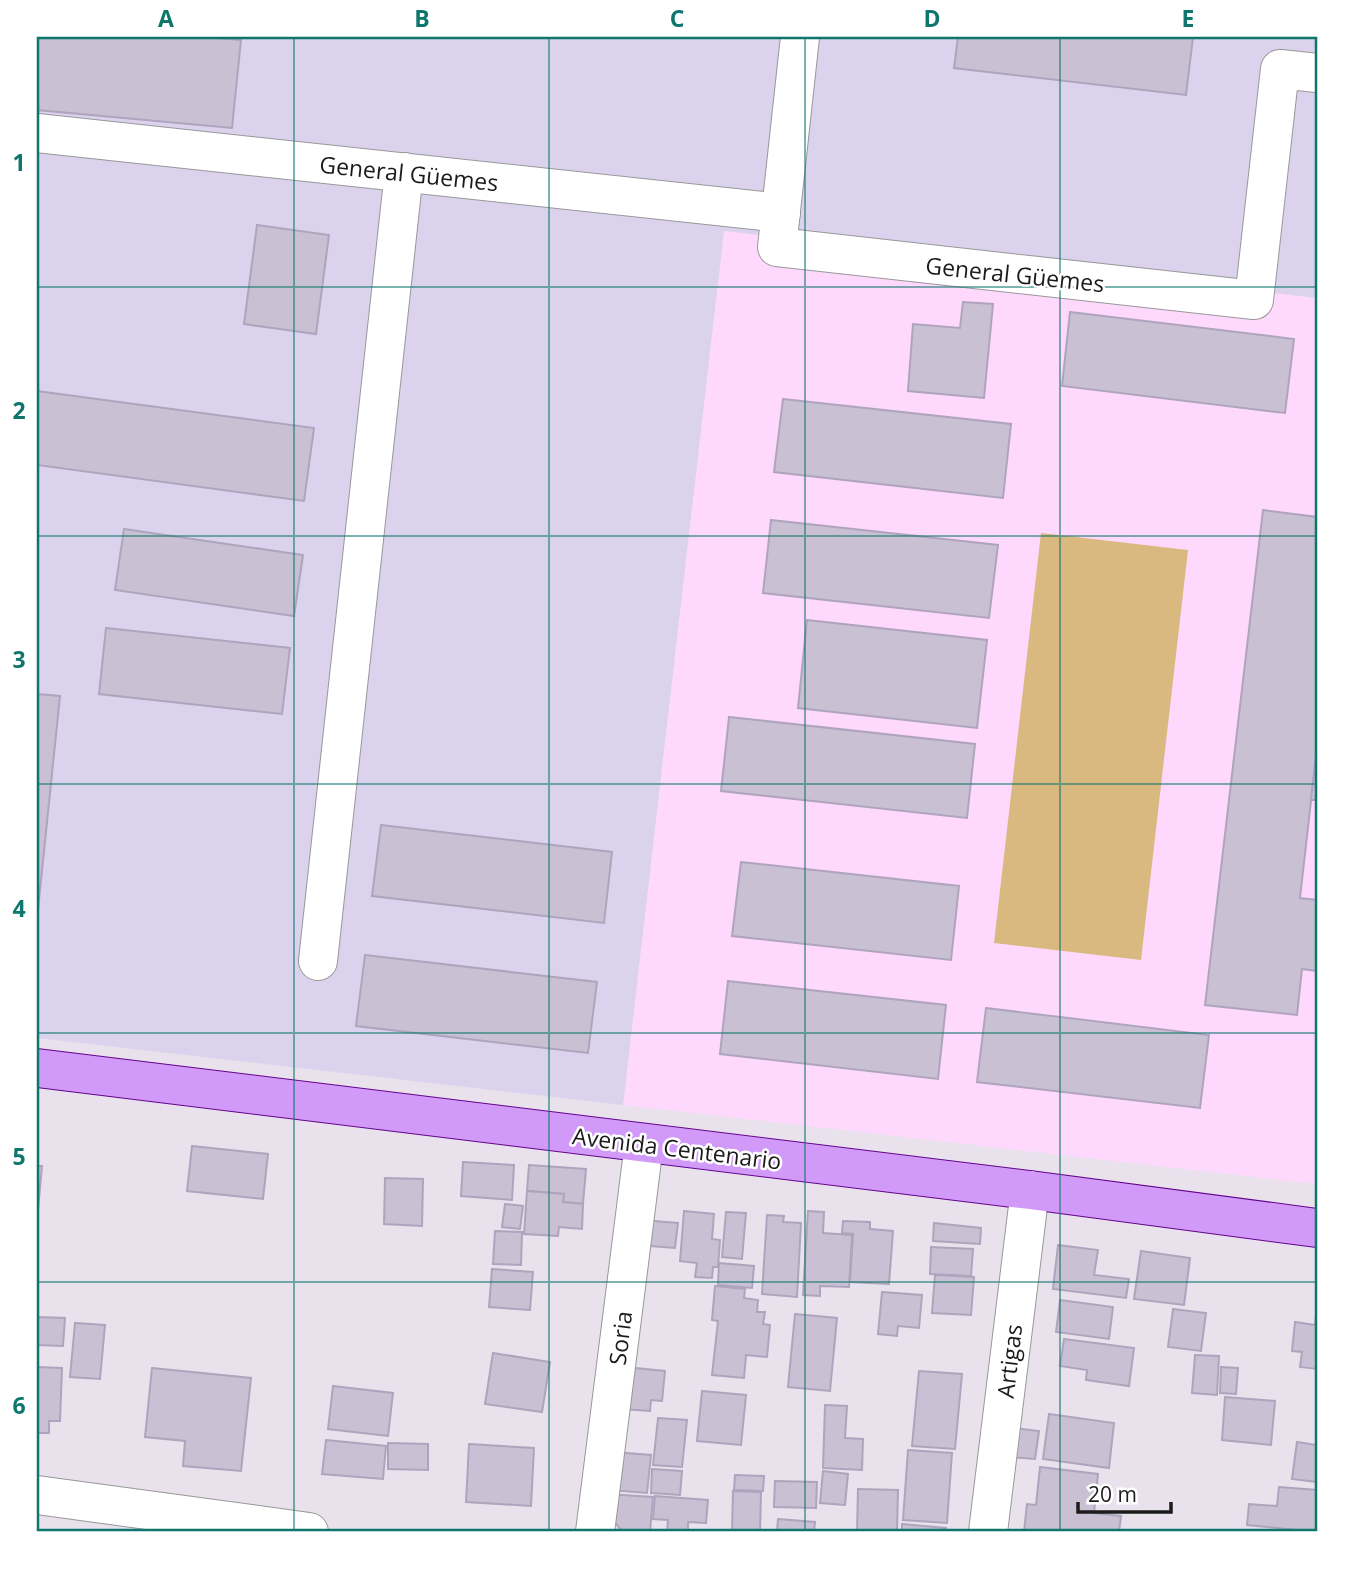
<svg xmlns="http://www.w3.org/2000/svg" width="1354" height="1569" font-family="'Open Sans',sans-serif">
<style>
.education{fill:#fed8fd}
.military{fill:#dbd3ee}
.pitch{fill:#dab980}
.building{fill:#c9c1d3;stroke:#afa4bd;stroke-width:2}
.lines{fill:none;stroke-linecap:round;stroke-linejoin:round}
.minor-casing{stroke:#989898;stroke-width:40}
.major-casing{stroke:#63048d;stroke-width:40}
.minor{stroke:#fff;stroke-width:38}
.major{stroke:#d199f8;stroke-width:38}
.grid{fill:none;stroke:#0f766e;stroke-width:2;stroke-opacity:0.55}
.labels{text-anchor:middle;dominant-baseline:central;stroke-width:5;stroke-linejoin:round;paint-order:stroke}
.street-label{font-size:23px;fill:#1b1b1b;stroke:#fff}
.neatline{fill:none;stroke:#0f766e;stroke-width:2.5}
.grid-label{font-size:23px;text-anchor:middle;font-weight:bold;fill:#0f766e}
</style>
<rect width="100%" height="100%" fill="#e9e1ec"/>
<!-- education -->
<path class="education" d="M724 230 1317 298V1184L623 1105Z"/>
<!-- military -->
<path class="military" d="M37 37H1317V298L724 231 623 1105 37 1038Z"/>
<!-- pitch -->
<path class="pitch" d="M1041 533 1188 550 1141 960 994 943Z"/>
<!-- building -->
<g class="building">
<path d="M37 37H203L241 40 232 128 37 110Z"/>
<path d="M958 37H1193L1186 95 954 68Z"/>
<path d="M257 225 329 235 316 334 244 324Z"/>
<path d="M963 302 993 304 984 398 908 391 913 324 960 328Z"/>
<path d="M1070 312 1294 339 1285 413 1062 386Z"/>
<path d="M37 391 314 428 304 501 37 465Z"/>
<path d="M783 399 1011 424 1003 498 774 472Z"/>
<path d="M1263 510 1317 517V748L1300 898 1317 900V971L1302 969 1297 1015 1205 1005Z"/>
<path d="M771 520 998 545 989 618 763 593Z"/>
<path d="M124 529 303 555 294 616 115 590Z"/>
<path d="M807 620 987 640 977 728 798 708Z"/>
<path d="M106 628 290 648 282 714 99 694Z"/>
<path d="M37 694 60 696 37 919Z"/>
<path d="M729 717 975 744 967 818 721 791Z"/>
<path d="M1317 748V800H1311Z"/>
<path d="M381 825 612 852 604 923 372 896Z"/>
<path d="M741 862 959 886 951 960 732 936Z"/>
<path d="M365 955 597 982 588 1053 356 1026Z"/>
<path d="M728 981 946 1005 938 1079 720 1054Z"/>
<path d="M986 1008 1209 1035 1200 1108 977 1082Z"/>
<path d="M192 1146 268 1154 263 1199 187 1191Z"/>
<path d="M463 1162 514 1165 512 1200 461 1196Z"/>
<path d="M529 1165 586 1169 583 1204 563 1202 564 1194 527 1191Z"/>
<path d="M37 1166H42L37 1221Z"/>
<path d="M385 1178 423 1179 422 1226 384 1224Z"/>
<path d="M527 1191 564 1194 563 1202 583 1204 582 1229 559 1227 558 1236 524 1234Z"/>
<path d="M505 1204 523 1206 520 1229 502 1227Z"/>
<path d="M684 1211 714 1214 712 1239 720 1240 718 1267H713L712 1278 695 1277 697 1263 680 1261Z"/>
<path d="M808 1211 824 1212 823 1233 852 1235 849 1287 820 1286V1296L803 1295Z"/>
<path d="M726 1212 746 1213 742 1259 722 1257Z"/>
<path d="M767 1215 784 1216 783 1222 801 1223 797 1297 762 1294Z"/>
<path d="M641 1220 678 1223 675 1248 638 1245Z"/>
<path d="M843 1221 870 1222V1229L893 1231 889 1284 850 1282 853 1234 842 1233Z"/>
<path d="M934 1223 981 1228 980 1244 933 1241Z"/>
<path d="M495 1231 522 1232 521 1265 493 1264Z"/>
<path d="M1058 1245 1098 1250 1094 1275 1129 1279 1126 1298 1053 1289Z"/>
<path d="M931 1247 973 1249 971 1276 930 1274Z"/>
<path d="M1141 1251 1190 1258 1184 1305 1134 1299Z"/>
<path d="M719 1263 754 1266 752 1288 718 1285Z"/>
<path d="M492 1269 533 1272 530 1310 489 1307Z"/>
<path d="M935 1275 974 1277 971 1315 932 1313Z"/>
<path d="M715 1286 745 1289 744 1298 758 1300 757 1312H765L763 1324 770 1325 767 1357 746 1355 744 1378 712 1375 718 1321 712 1320Z"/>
<path d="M882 1292 922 1295 919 1328 898 1326 897 1336 878 1334Z"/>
<path d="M1060 1300 1113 1307 1109 1339 1056 1332Z"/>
<path d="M1317 1306V1369L1300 1367 1302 1352 1292 1351 1295 1322 1315 1325Z"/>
<path d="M1173 1309 1206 1313 1201 1351 1168 1347Z"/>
<path d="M795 1314 837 1318 830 1391 788 1387Z"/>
<path d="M37 1317 65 1318 63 1346 37 1345Z"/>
<path d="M75 1323 105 1325 100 1379 70 1377Z"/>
<path d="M1064 1339 1134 1348 1129 1386 1086 1380 1087 1370 1060 1366Z"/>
<path d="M493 1353 550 1362 542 1412 485 1404Z"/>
<path d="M1195 1355 1219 1356 1217 1395 1192 1393Z"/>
<path d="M37 1367 62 1368 60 1421H49V1433H37Z"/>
<path d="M625 1367 665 1371 662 1401 651 1400 650 1411 621 1409Z"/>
<path d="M1221 1367 1238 1368 1236 1394 1220 1393Z"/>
<path d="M152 1368 251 1378 241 1471 183 1466 185 1441 145 1437Z"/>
<path d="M919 1371 962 1374 955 1449 912 1446Z"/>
<path d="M333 1386 393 1393 388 1436 328 1429Z"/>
<path d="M702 1391 746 1395 741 1445 697 1441Z"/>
<path d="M1225 1397 1275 1401 1271 1445 1222 1440Z"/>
<path d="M825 1405 847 1406 845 1438 863 1439 862 1470 823 1468Z"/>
<path d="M1049 1414 1114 1423 1109 1468 1043 1459Z"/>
<path d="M658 1418 687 1420 682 1467 653 1465Z"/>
<path d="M1014 1428 1039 1431 1035 1459 1010 1457Z"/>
<path d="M326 1440 386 1446 383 1479 322 1474Z"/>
<path d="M1297 1442 1317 1445V1482L1292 1479Z"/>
<path d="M388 1443 428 1444V1470L388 1469Z"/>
<path d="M469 1444 534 1448 531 1506 466 1502Z"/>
<path d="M908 1450 952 1453 947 1523 903 1520Z"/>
<path d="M614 1452 651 1455 647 1493 611 1490Z"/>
<path d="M1040 1467 1098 1474 1094 1513 1121 1516 1119 1532H1024L1027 1504 1036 1505Z"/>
<path d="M652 1469 682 1471 680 1495 651 1493Z"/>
<path d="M823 1471 848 1474 845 1505 820 1503Z"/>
<path d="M735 1475 764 1476 763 1491 734 1490Z"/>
<path d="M775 1481 817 1482 816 1508 774 1507Z"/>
<path d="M1279 1487 1317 1490V1532L1247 1525 1249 1504 1277 1506Z"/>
<path d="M858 1489 898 1490 897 1532H857Z"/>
<path d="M733 1491 761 1492 760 1532H732Z"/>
<path d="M607 1494 653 1497 650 1532H623L607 1514Z"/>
<path d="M655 1496 708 1500 706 1523 688 1522V1532H667L668 1520 653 1519Z"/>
<path d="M778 1519 815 1522 814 1532H777Z"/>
<path d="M902 1524 946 1528V1532H902Z"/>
</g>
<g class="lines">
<defs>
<g id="minor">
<path d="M800 37 777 247 1254 300 1280 69 1317 73"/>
<path d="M37 133 781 213"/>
<path d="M318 961 404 172"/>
<path d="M37 1495 309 1532"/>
<path d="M595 1532 644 1144"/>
<path d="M988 1532 1030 1190"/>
</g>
<path id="major" d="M37 1068 1030 1190 1317 1228"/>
</defs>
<!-- minor casing -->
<use href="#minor" class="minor-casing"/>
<!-- major casing -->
<use href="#major" class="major-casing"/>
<!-- minor -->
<use href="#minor" class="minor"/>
<!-- major -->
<use href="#major" class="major"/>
</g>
<!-- grid -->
<path class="grid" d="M294 37V1532M549 37V1532M805 37V1532M1060 37V1532M37 287H1317M37 536H1317M37 784H1317M37 1033H1317M37 1282H1317"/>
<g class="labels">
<!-- street labels -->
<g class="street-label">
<text transform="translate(409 173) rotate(6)">General Güemes</text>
<text transform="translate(1015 274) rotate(6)">General Güemes</text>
<text transform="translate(677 1148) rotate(7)">Avenida Centenario</text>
<text transform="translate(620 1338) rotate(-83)">Soria</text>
<text transform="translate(1009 1361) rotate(-83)">Artigas</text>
</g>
</g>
<!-- border -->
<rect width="1354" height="1569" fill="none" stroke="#ffffff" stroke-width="77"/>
<!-- scale -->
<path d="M1078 1502v10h93v-10" fill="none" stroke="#1b1b1b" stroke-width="3.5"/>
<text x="1088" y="1502" font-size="21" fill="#1b1b1b" stroke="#ffffff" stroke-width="5" paint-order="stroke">20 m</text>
<rect x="38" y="38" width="1278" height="1492" class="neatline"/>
<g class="grid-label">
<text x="166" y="27">A</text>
<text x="422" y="27">B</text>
<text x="677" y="27">C</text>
<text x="932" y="27">D</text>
<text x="1188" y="27">E</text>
<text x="19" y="171">1</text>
<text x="19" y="419">2</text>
<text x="19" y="668">3</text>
<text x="19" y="917">4</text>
<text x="19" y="1165">5</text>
<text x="19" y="1414">6</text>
</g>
</svg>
